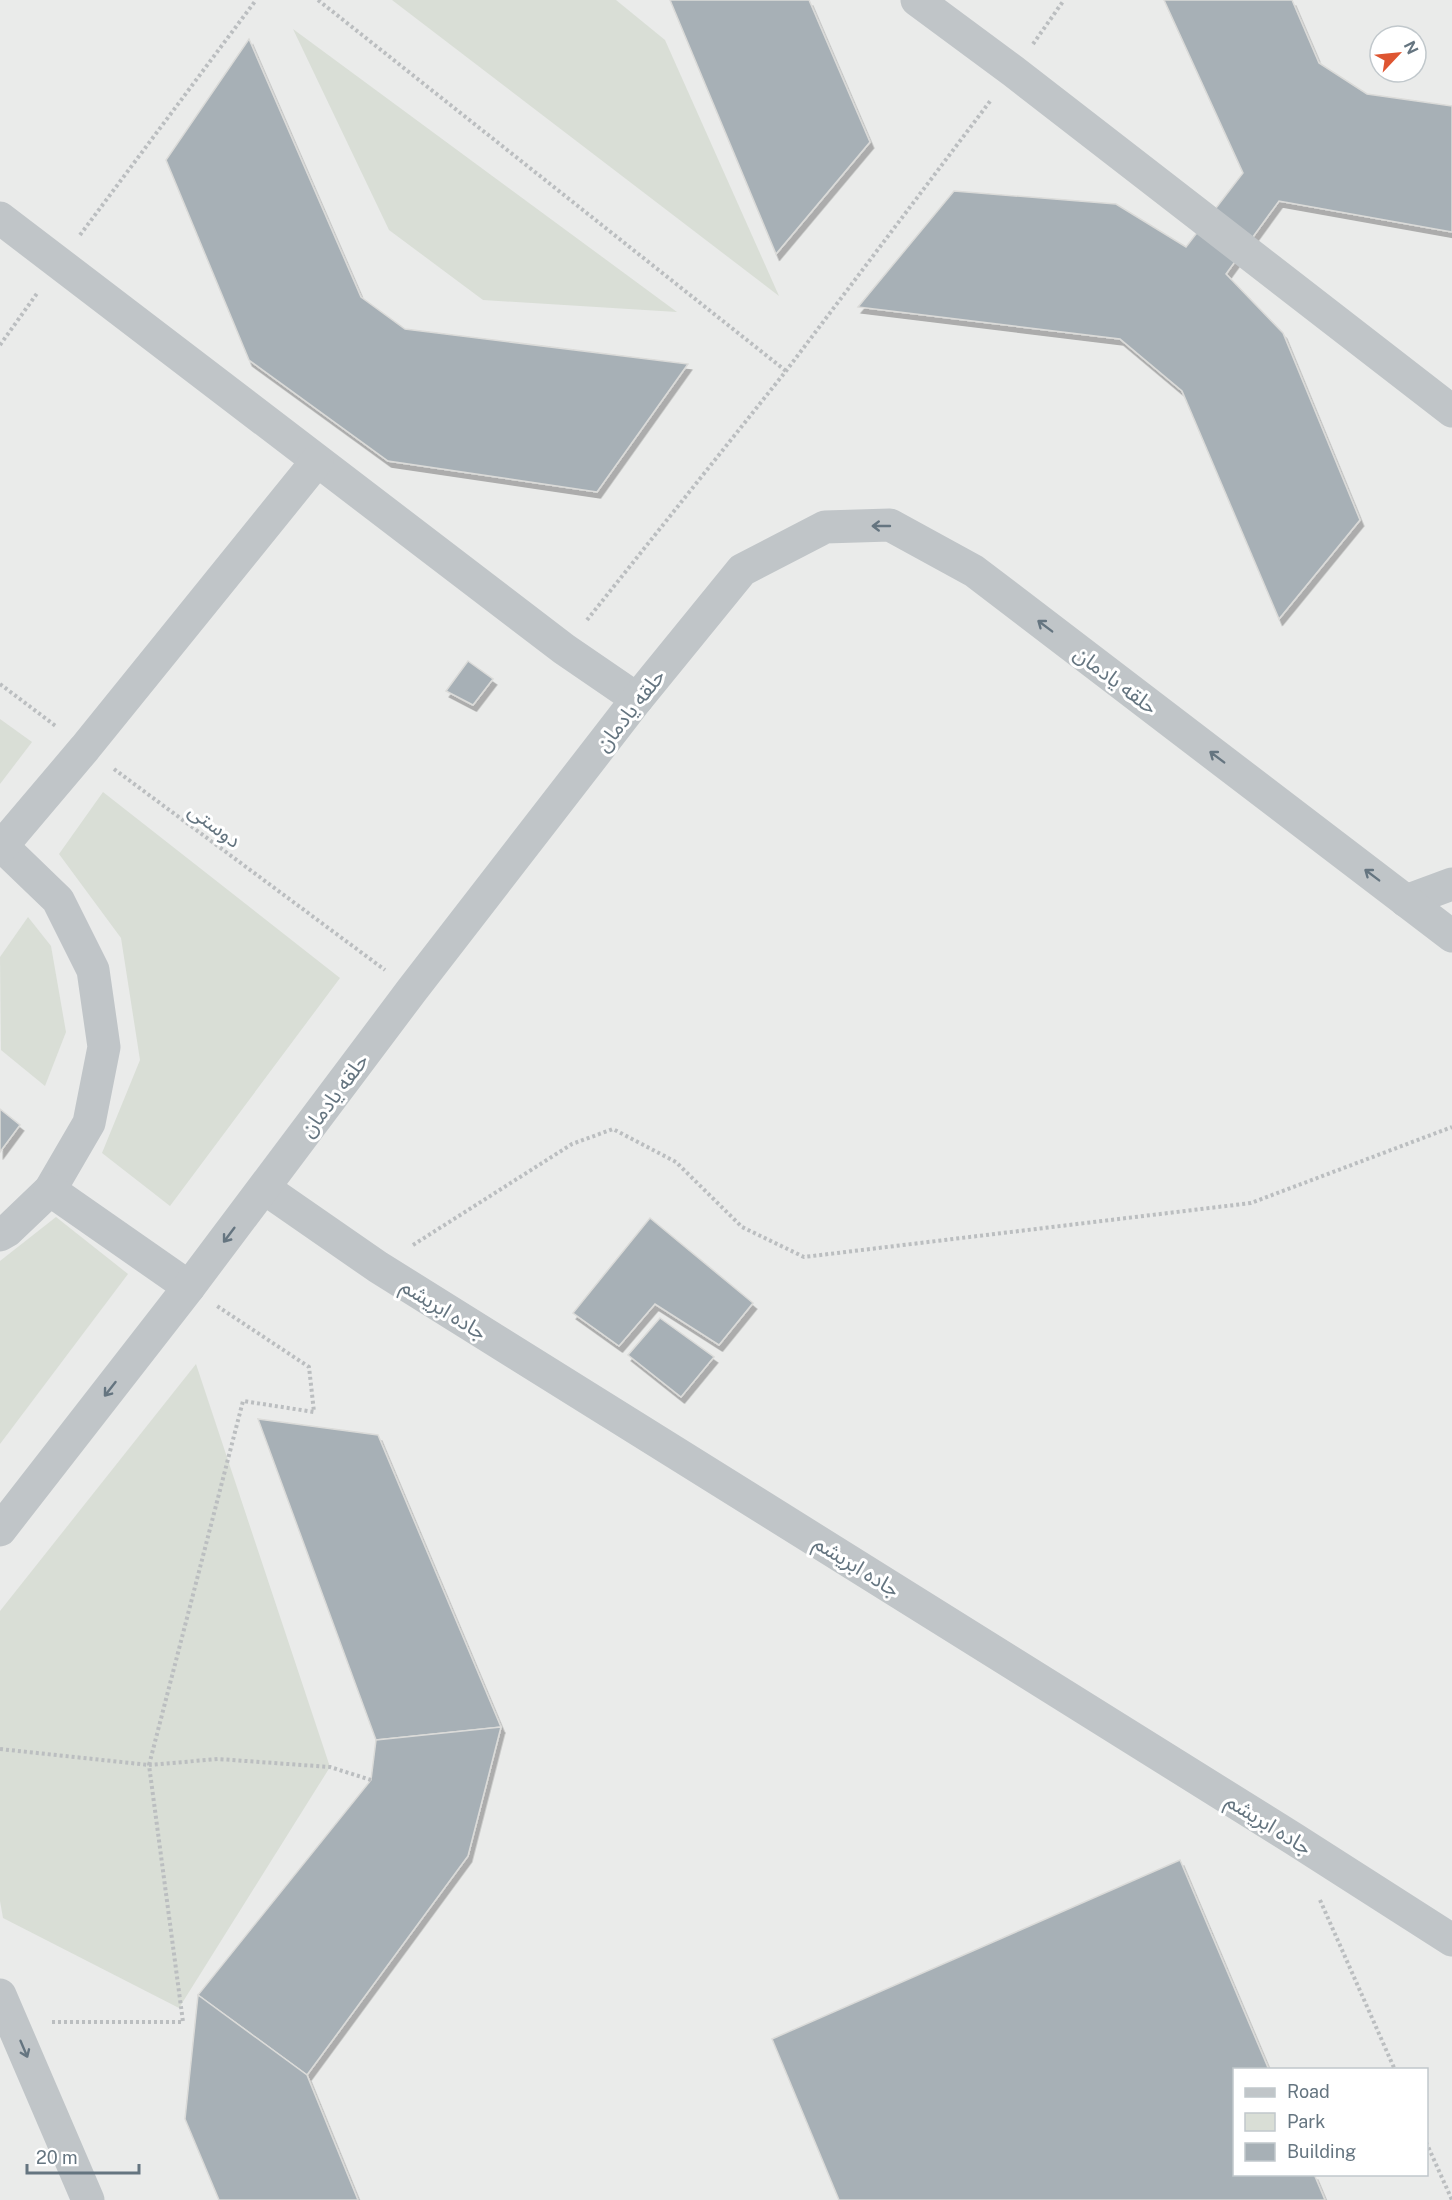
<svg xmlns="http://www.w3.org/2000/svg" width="1452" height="2200" font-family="'Public Sans','Noto Sans Arabic',sans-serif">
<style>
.built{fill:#eaebea;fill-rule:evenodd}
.green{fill:#d9ded6}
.building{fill:#a7b0b6;stroke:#dbdbd9;stroke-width:1.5;filter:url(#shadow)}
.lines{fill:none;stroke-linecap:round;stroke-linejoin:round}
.path{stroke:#bbbec0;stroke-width:4;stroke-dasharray:3 3;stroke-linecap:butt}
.minor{stroke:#c0c5c8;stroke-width:33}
.oneway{stroke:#657580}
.labels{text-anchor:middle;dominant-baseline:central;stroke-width:6;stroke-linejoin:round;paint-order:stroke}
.street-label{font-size:21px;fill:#657580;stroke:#fff}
</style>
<defs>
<filter id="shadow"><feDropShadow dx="3.5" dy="6" stdDeviation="0" flood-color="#0004"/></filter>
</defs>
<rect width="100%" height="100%" fill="#f9f9f6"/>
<!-- built -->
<path class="built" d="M0 0H1452V2200H0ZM1380 36H1416V72H1380ZM1234 2070H1426V2174H1234Z"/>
<!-- green -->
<g class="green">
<path d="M392 0H616L665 40 779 296Z"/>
<path d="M293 29 677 312 483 300 389 230Z"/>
<path d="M0 719 32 742 0 784Z"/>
<path d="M103 792 340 978 170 1206 102 1153 140 1060 121 938 59 854Z"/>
<path d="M28 917 51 946 66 1032 45 1086 1 1050 0 957Z"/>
<path d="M56 1217 128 1274 0 1444V1261Z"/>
<path d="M196 1364 330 1767 179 2008 3 1918 0 1901V1611Z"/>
</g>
<!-- building -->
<g class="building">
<path d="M670 0H809L870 142 776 254Z"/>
<path d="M1164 0H1292L1319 63 1367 94 1452 106V232L1279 201 1226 274 1283 333 1360 520 1279 619 1182 391 1120 339 858 307 954 191 1116 204 1186 247 1243 173Z"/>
<path d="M249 39 361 297 405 329 688 364 597 492 388 461 249 360 166 160Z"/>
<path d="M468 661 493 679 473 705 446 691Z"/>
<path d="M0 1109 20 1125 0 1152Z"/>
<path d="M650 1218 753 1303 719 1345 655 1304 619 1346 573 1313Z"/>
<path d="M660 1318 714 1357 681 1397 628 1355Z"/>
<path d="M258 1419 378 1435 501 1727 376 1740Z"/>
<path d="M501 1727 468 1856 307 2075 198 1995 371 1780 376 1740Z"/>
<path d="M1180 1860 1269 2070H1234V2174H1314L1325 2200H839L772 2039Z"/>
<path d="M198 1995 307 2075 358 2200H219L185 2119Z"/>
</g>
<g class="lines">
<!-- path -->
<g class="path">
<path d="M318 0 786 371"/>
<path d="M1033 44 1064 0"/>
<path d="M80 235 256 0"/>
<path d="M0 345 38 292"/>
<path d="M587 620 786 371 991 100"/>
<path d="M0 684 57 727"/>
<path d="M114 769 385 970"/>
<path d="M413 1245 572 1144 613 1129 676 1162 742 1227 804 1257 1251 1203 1452 1127"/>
<path d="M0 1749 149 1765 243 1401 314 1412 309 1367 217 1306"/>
<path d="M1320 1900 1395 2070"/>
<path d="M52 2022H183L149 1765 218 1759 330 1767 371 1780"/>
<path d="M1426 2142 1452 2200"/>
</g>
<!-- minor -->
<g class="minor">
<path d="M917 0 1013 71 1452 411"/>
<path d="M0 218 564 649 637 699"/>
<path d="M0 844 58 900 93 970 104 1047 89 1123 50 1190 7 1231 0 1235"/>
<path d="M2 846 85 748 317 461"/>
<path d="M1406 901 1452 884"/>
<path d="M264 1188 378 1267 1294 1839 1452 1940"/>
<path d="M50 1190 189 1287"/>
<path d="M0 1530 189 1287 412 990 637 699 742 570 825 527 890 525 974 571 1452 936"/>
<path d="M0 1995 88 2200"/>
</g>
</g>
<!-- one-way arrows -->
<defs><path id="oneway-shaft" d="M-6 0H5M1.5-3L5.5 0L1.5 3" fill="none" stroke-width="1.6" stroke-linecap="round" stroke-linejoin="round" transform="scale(1.5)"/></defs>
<g class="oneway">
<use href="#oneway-shaft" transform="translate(881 526) rotate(-180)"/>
<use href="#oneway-shaft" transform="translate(1045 626) rotate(-143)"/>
<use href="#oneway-shaft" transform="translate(1217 757) rotate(-143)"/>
<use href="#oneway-shaft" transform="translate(1372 875) rotate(-143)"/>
<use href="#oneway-shaft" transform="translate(229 1235) rotate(127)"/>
<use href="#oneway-shaft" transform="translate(110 1389) rotate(128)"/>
<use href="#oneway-shaft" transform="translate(24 2049) rotate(67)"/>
</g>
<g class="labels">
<!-- street labels -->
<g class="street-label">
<text transform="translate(1116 680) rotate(37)">حلقه یادمان</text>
<text transform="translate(630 710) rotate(-52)">حلقه یادمان</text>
<text transform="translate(215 825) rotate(37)">دوستی</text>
<text transform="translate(334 1095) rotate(-53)">حلقه یادمان</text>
<text transform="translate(444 1309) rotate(32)">جاده ابریشم</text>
<text transform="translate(857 1566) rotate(32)">جاده ابریشم</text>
<text transform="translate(1269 1824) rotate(32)">جاده ابریشم</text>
</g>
</g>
<!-- legend -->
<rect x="1233" y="2068" width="195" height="108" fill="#ffffff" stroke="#c1c8cc" stroke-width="1.5"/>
<rect x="1245" y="2088" width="30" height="9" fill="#c0c5c8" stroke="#c1c8cc" stroke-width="1.5"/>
<text x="1287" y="2098" font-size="18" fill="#657580">Road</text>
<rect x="1245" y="2113" width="30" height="18" fill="#d9ded6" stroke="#c1c8cc" stroke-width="1.5"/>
<text x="1287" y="2128" font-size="18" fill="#657580">Park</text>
<rect x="1245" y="2143" width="30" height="18" fill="#a7b0b6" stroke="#c1c8cc" stroke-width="1.5"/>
<text x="1287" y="2158" font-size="18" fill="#657580">Building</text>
<!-- north arrow -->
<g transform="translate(1398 54) rotate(64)"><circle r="28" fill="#ffffff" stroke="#c1c8cc" stroke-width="1.5"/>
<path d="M0-4.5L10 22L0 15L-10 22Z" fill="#de5531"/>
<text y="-9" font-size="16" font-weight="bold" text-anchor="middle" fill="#657580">N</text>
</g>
<!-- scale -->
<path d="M27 2164v9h112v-9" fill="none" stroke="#657580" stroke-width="3"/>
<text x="36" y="2164" font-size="18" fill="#657580" stroke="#ffffff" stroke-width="4.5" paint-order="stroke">20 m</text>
</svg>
